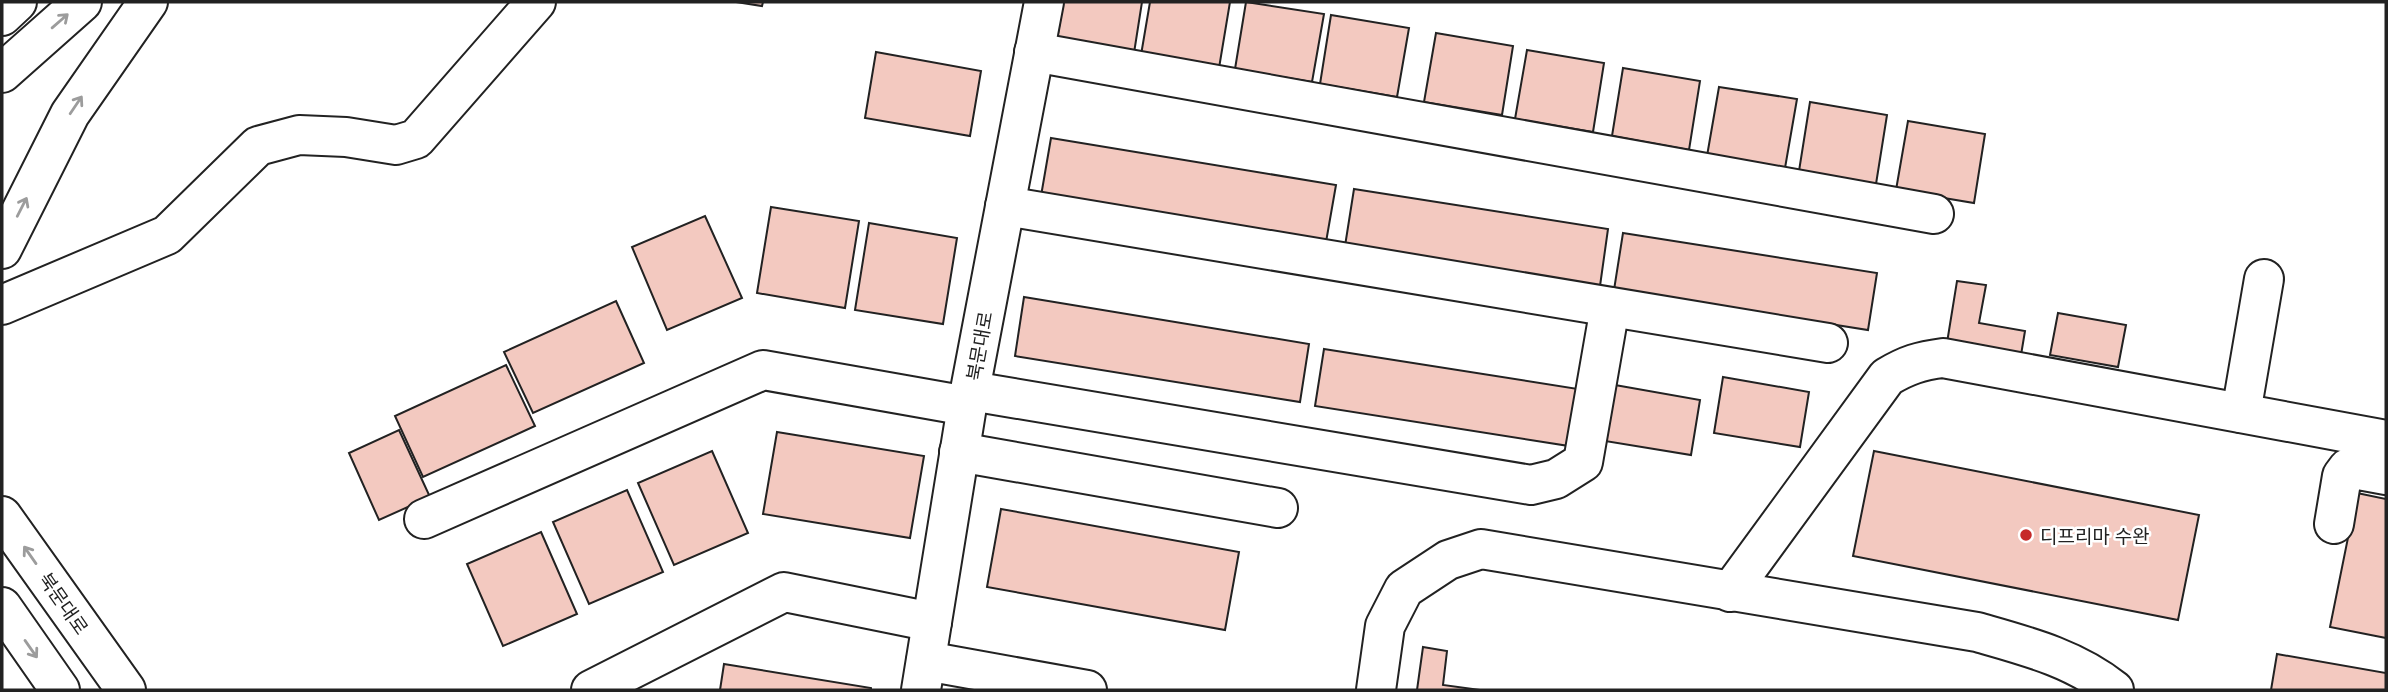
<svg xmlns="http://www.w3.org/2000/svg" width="2388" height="692" font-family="Lato,'Noto Sans KR',sans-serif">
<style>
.building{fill:#f3c9c0;stroke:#222;stroke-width:2}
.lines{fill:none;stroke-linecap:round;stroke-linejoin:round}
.minor-casing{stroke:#222;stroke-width:42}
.major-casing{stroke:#222;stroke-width:42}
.highway-casing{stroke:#222;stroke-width:42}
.minor{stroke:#fff;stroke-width:38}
.major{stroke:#fff;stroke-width:38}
.highway{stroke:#fff;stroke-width:38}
.oneway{stroke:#9c9c9c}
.poi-dot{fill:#c62828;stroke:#fff;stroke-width:2.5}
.labels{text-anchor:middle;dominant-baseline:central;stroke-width:5;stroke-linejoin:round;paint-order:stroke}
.street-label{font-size:19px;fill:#222;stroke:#fff}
.poi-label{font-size:19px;fill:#222;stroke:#fff;text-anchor:start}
</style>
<rect width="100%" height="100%" fill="#fff"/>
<!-- building -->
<g class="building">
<path d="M736 2H763L762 6Z"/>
<path d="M1063 2H1142L1134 53 1057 40Z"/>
<path d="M1150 2H1230L1219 68 1141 55Z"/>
<path d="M1246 2 1324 14 1312 82 1235 69Z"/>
<path d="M1331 15 1409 28 1397 97 1320 84Z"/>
<path d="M1436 33 1513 46 1502 115 1424 102Z"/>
<path d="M1527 50 1604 63 1593 132 1515 119Z"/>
<path d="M876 52 981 71 970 136 865 118Z"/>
<path d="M1623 68 1700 81 1689 150 1612 136Z"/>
<path d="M1719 87 1797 99 1785 168 1707 156Z"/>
<path d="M1810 102 1887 115 1876 184 1799 171Z"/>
<path d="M1908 121 1985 134 1974 203 1896 190Z"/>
<path d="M1051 138 1336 185 1326 242 1041 196Z"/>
<path d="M1354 189 1608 229 1600 286 1345 246Z"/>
<path d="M771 207 859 221 845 308 757 293Z"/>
<path d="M705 216 742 298 667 330 632 247Z"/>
<path d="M869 223 957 238 943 324 855 310Z"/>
<path d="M1623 233 1877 273 1868 330 1614 290Z"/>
<path d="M1957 281 1986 285 1979 323 2025 331 2020 361 1946 349Z"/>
<path d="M1024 297 1309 344 1300 402 1015 356Z"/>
<path d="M616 301 644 363 533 413 504 352Z"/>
<path d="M2058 313 2126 325 2118 367 2050 355Z"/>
<path d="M1324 349 1578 389 1569 446 1315 406Z"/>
<path d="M506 365 535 426 423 477 395 416Z"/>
<path d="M1723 377 1809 392 1800 447 1714 433Z"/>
<path d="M1615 385 1700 400 1691 455 1605 441Z"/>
<path d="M399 430 430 497 379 520 349 453Z"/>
<path d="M777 432 924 456 910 538 763 514Z"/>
<path d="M712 451 748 533 674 565 638 483Z"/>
<path d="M1874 451 2199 515 2178 620 1853 556Z"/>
<path d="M627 490 663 572 589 604 553 522Z"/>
<path d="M2357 493 2386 499V638L2330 627Z"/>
<path d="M1001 509 1239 552 1225 630 987 587Z"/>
<path d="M541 532 577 614 503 646 467 564Z"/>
<path d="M1423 647 1447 651 1443 685 1480 690H1417Z"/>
<path d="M2277 654 2386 673V690H2271Z"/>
<path d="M724 664 871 688V690H720Z"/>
</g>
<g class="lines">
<defs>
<g id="minor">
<path d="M1034 52 1934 214"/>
<path d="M1005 206 1828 343"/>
<path d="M2 305 167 235 258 146 299 135 346 137 396 145 416 139 536 2"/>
<path d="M971 391 1531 485 1556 479 1583 462 1610 307"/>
<path d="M2241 413 2264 279"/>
<path d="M959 452 1278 508"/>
<path d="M424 519 763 370 967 406"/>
<path d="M2334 524 2342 476 2348 468 2386 475"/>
<path d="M1730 592 1887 377C1907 365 1920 361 1943 358L2386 440"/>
<path d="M926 661 1087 690"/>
<path d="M591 690 784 592 932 622"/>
<path d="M921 690 967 406 1044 2"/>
<path d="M1376 690 1385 626 1404 589 1448 560 1481 549 1977 632C2026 646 2074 658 2114 690"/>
</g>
<g id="major">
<path d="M2 516 126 690"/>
<path d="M2 607 60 690"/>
</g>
<g id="highway">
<path d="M2 16 17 2"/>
<path d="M2 73 82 2"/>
<path d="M2 249 70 114 148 2"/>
</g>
</defs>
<!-- minor casing -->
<use href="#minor" class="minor-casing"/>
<!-- major casing -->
<use href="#major" class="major-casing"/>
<!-- highway casing -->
<use href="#highway" class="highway-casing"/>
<!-- minor -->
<use href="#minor" class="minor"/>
<!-- major -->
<use href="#major" class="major"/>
<!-- highway -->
<use href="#highway" class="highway"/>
</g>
<!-- one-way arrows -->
<defs><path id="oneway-shaft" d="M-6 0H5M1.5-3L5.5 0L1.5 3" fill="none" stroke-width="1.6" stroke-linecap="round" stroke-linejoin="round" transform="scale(1.75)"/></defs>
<g class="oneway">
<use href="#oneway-shaft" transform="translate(60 21) rotate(-41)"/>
<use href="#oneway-shaft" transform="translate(76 105) rotate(-56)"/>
<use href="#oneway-shaft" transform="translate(22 207) rotate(-63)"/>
<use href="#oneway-shaft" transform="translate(30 555) rotate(-125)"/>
<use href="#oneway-shaft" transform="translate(31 649) rotate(55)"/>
</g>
<!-- markers -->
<circle class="poi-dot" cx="2026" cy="535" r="7"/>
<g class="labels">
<!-- street labels -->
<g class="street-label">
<text transform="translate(979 346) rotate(-80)">북문대로</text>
<text transform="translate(64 603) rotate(55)">북문대로</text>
</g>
<!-- poi labels -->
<g class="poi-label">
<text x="2040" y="535">디프리마 수완</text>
</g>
</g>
<!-- border -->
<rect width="2388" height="692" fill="none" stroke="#222222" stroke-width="7"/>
</svg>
